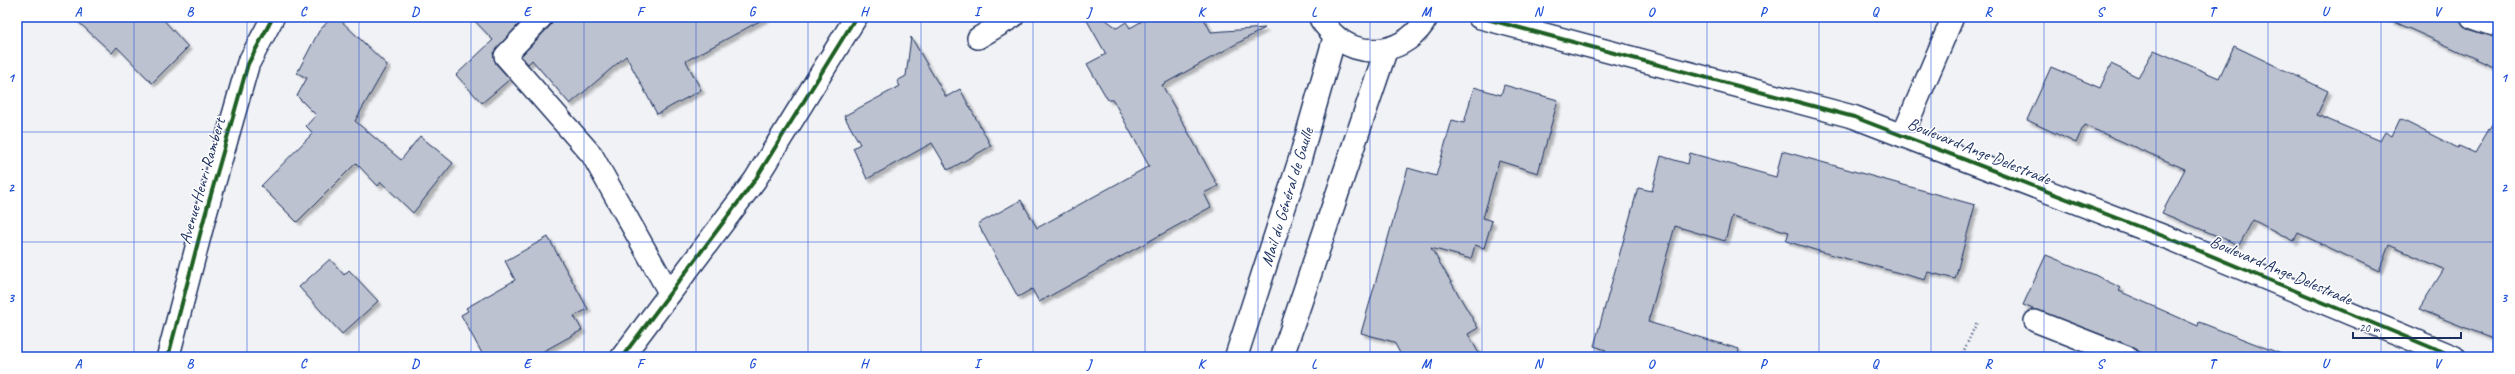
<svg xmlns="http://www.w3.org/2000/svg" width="2515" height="374" font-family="Caveat,sans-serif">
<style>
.building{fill:#bcc2d0;stroke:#1b2f5e;filter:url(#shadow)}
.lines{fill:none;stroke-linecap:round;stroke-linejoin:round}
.lane-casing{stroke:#1b2f5e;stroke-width:24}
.street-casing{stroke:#1b2f5e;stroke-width:25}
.secondary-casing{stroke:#1b2f5e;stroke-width:25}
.path{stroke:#1b2f5e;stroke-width:2.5;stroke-dasharray:1 3;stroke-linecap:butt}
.lane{stroke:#fff;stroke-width:21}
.street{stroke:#fff;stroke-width:22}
.secondary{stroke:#fff;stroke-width:22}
.cycleway-casing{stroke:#fff;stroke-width:6}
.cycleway{stroke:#1b5e20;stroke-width:4}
.grid{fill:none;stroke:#1d4ed8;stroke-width:1;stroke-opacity:0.55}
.labels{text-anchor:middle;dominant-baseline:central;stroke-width:3;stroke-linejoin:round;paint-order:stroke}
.street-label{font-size:17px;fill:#1b2f5e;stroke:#fff}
.neatline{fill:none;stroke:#1d4ed8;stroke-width:1.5}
.grid-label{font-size:13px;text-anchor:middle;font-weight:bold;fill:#1d4ed8}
</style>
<defs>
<filter id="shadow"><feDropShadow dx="3.5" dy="3.5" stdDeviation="1" flood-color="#0004"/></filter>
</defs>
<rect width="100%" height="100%" fill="#f1f2f5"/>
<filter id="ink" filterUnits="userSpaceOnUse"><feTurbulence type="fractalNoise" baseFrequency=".025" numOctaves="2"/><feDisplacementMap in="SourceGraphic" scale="8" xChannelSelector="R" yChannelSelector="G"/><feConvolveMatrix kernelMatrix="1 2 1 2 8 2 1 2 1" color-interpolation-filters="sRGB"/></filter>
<g filter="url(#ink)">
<!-- building -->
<g class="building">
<path d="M73 17H161L188 47 152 83 117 47 112 53Z"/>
<path d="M332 17H337L387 65 355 121 401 160 420 136 453 163 413 213 381 182 378 186 356 163 297 222 261 186 313 133 306 126 316 115 297 96 307 78 297 73 319 31Z"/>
<path d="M471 17H525L493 53 496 64 510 79 482 103 456 75 493 40Z"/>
<path d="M554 17H767L686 61 701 90 657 114 626 56 570 104 532 60 528 64 521 56 551 25Z"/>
<path d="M1085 17H1102L1117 28 1126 22 1130 28 1149 17H1203L1211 32 1265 28 1162 85 1218 186 1204 193 1211 207 1039 302 1032 289 1018 297 978 224 1021 200 1037 228 1149 166 1113 100H1108L1087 64 1106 54Z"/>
<path d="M2384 17H2449L2461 21 2468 29 2498 38V69Z"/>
<path d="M911 37 946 97 960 89 991 146 948 170 932 143 867 179 853 148 860 144 844 116 900 86 897 81 906 76Z"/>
<path d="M2234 46 2328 91 2317 115 2380 141 2385 132 2392 136 2400 119 2458 148 2459 146 2475 153 2498 114V341L2419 309 2444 269 2389 245 2379 271 2298 233 2294 241 2253 220 2239 245 2162 213 2185 169 2084 125 2076 143 2027 120 2051 67 2100 88 2111 64 2138 77 2154 50 2219 78Z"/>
<path d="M1504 85 1558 100 1538 173 1499 161 1483 218 1492 221 1484 248 1475 245 1471 259 1431 248 1478 328 1468 334 1481 357H1402L1394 342 1361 333 1408 168 1436 176 1452 120 1464 123 1474 87 1501 95Z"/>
<path d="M1782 151 1975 205 1955 279 1928 272 1925 280 1815 250 1786 241 1789 232 1732 216 1725 241 1675 226 1648 322 1739 349 1738 357H1604L1606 350 1594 346 1638 188 1652 191 1661 156 1688 164 1690 153 1776 177Z"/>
<path d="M548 237 588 309 574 316 582 330 533 357H484L461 315 468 311 466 308 515 280 505 261Z"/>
<path d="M2046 255 2095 275 2121 288 2119 291 2198 326 2199 322 2284 355 2283 357H2152L2137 351 2131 346 2033 309 2023 305Z"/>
<path d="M330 259 344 275 349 270 378 301 342 334 299 287Z"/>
</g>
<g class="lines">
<defs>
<g id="lane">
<path d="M542 17 505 56 592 155 670 294"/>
<path d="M978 38 1013 17"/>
<path d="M1903 134 1953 17"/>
<path d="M2035 321 2127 357"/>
</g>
<g id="street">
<path d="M1479 17 1854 117 2176 241 2454 357"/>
<path d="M2472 17 2498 26"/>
<path d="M168 357 204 219 248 64 273 17"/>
<path d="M622 357 755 180 856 17"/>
</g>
<g id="secondary">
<path d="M1320 17C1322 23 1327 27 1331 32 1359 62 1408 54 1427 17"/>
<path d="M1236 357 1300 159 1335 36"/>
<path d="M1282 357 1386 50"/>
</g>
</defs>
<!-- lane casing -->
<use href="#lane" class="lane-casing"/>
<!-- street casing -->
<use href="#street" class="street-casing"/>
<!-- secondary casing -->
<use href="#secondary" class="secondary-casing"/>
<!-- path -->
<path class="path" d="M1961 357 1977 322"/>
<!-- lane -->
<use href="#lane" class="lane"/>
<!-- street -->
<use href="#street" class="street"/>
<!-- secondary -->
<use href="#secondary" class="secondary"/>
<defs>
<g id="cycleway">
<path d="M1479 17 1854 117 2176 241 2454 357"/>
<path d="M168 357 204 219 248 64 273 17"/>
<path d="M622 357 755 180 856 17"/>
</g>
</defs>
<!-- cycleway casing -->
<use href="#cycleway" class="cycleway-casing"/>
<!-- cycleway -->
<use href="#cycleway" class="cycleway"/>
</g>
</g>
<!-- grid -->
<path class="grid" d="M134 17V357M247 17V357M359 17V357M471 17V357M584 17V357M696 17V357M808 17V357M921 17V357M1033 17V357M1145 17V357M1258 17V357M1370 17V357M1482 17V357M1594 17V357M1707 17V357M1819 17V357M1931 17V357M2044 17V357M2156 17V357M2268 17V357M2381 17V357M17 132H2498M17 242H2498"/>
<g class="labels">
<!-- street labels -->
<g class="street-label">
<text transform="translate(1979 151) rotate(22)">Boulevard Ange Delestrade</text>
<text transform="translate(202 181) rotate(-74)">Avenue Henri Rambert</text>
<text transform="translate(1287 197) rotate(-73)">Mail du Général de Gaulle</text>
<text transform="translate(2281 270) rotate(23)">Boulevard Ange Delestrade</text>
</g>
</g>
<!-- margin -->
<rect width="2515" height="374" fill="none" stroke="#fff" stroke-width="44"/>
<!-- scale -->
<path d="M2353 332v6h108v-6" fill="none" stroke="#1b2f5e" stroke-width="2"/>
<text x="2359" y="332" font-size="12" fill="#1b2f5e" stroke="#ffffff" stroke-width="3" paint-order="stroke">20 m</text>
<rect x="22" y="22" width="2471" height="330" class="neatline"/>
<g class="grid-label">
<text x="78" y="16">A</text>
<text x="190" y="16">B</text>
<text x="303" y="16">C</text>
<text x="415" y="16">D</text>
<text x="527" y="16">E</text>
<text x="640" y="16">F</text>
<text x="752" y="16">G</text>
<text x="864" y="16">H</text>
<text x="977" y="16">I</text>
<text x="1089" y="16">J</text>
<text x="1201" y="16">K</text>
<text x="1314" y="16">L</text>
<text x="1426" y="16">M</text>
<text x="1538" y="16">N</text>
<text x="1651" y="16">O</text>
<text x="1763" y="16">P</text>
<text x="1875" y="16">Q</text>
<text x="1988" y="16">R</text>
<text x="2100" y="16">S</text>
<text x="2212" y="16">T</text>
<text x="2325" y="16">U</text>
<text x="2437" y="16">V</text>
<text x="11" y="82">1</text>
<text x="2504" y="82">1</text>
<text x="11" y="192">2</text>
<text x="2504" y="192">2</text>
<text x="11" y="302">3</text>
<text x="2504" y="302">3</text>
<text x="78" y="368">A</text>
<text x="190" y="368">B</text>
<text x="303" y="368">C</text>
<text x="415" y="368">D</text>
<text x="527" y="368">E</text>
<text x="640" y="368">F</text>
<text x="752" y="368">G</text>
<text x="864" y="368">H</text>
<text x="977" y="368">I</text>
<text x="1089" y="368">J</text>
<text x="1201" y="368">K</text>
<text x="1314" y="368">L</text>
<text x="1426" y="368">M</text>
<text x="1538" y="368">N</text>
<text x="1651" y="368">O</text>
<text x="1763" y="368">P</text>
<text x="1875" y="368">Q</text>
<text x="1988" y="368">R</text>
<text x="2100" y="368">S</text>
<text x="2212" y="368">T</text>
<text x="2325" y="368">U</text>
<text x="2437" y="368">V</text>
</g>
</svg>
